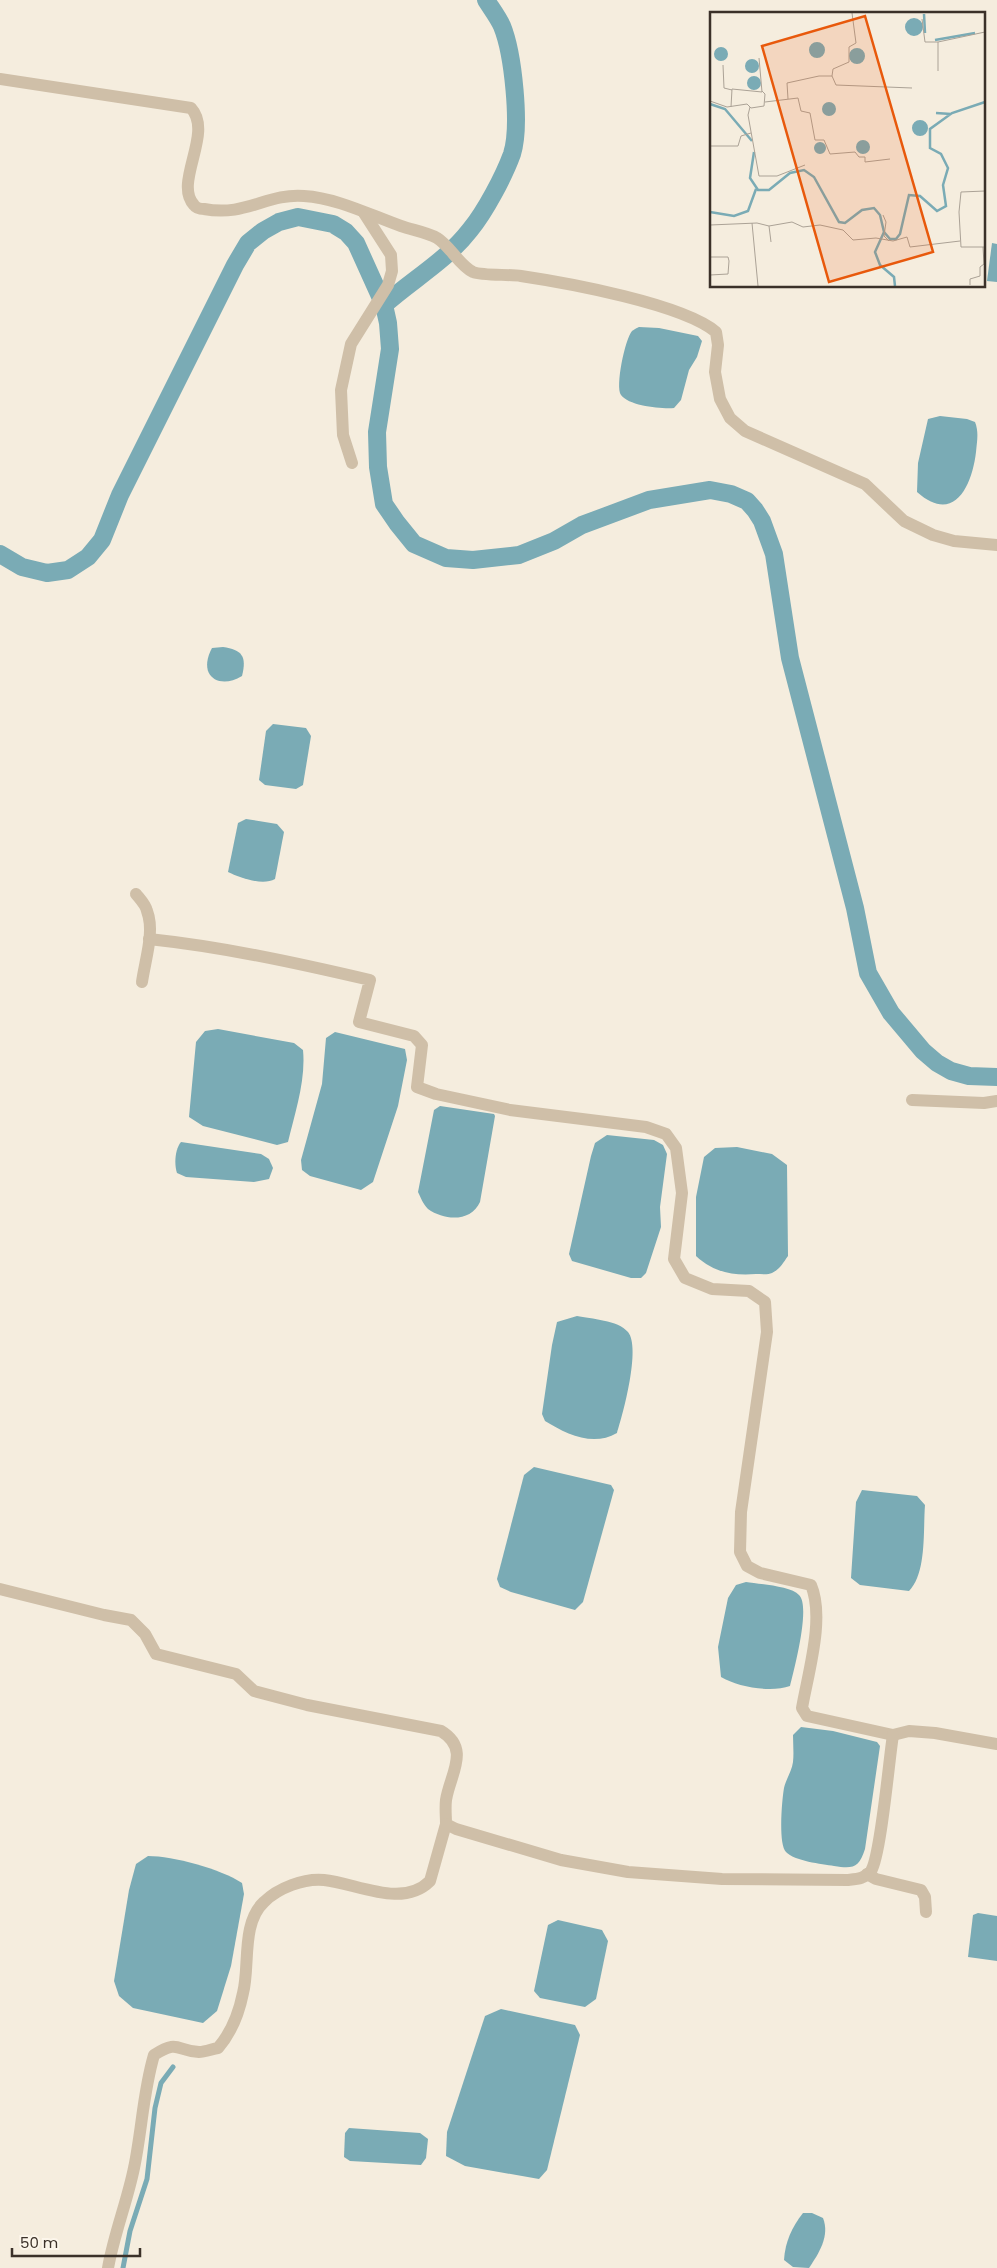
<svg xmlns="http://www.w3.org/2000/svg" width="997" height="2268" font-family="Poppins,sans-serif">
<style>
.water{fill:#7aabb5}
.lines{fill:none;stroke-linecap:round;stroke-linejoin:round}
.stream{stroke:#7aabb5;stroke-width:5}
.canal{stroke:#7aabb5;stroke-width:18}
.street{stroke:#cfbfa8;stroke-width:12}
.inset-river{fill:none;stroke:#7aabb5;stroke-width:2.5}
.inset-road{fill:none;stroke:#aba296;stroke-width:1}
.view{fill:#e8590c;fill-opacity:0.15;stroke:#e8590c;stroke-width:2.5}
.inset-edge{fill:none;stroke:#3b3129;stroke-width:2.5}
</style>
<rect width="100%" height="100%" fill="#f5edde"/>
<!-- water -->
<g class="water">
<path d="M992 243 997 244V282L987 281Z"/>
<path d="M639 327 659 328 698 336 702 341 697 357 689 370 681 400 674 408C661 409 629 406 621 395 615 387 625 339 632 331 632 331 638 327 639 327Z"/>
<path d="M940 416 967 419 975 422C979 432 977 441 976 452 972 486 954 525 917 492L918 463 928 419Z"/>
<path d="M223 647C242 650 247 656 242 676 219 690 197 676 212 648Z"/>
<path d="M273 724 306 728 311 736 303 785 296 789 265 785 259 780 266 731Z"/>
<path d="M246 819 277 824 284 832 275 879C263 886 240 878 228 872L238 823Z"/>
<path d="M218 1029 294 1043 303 1050C306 1080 295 1113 288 1142L277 1145 203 1126 189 1117 196 1042 205 1031Z"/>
<path d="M335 1032 405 1049 407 1060 398 1106 373 1182 361 1190 310 1176 302 1170 301 1160 322 1084 326 1038Z"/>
<path d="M440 1106 494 1114 495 1116 480 1202C471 1222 445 1221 428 1209 423 1204 421 1198 418 1192L434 1110Z"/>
<path d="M607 1135 654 1140 663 1145 667 1154 660 1207 661 1227 646 1273 641 1278H631L572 1261 569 1254 591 1156 595 1143Z"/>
<path d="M181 1142 261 1154 269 1159 273 1168 269 1179 254 1182 186 1177 177 1173C174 1164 175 1149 181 1142Z"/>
<path d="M737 1147 772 1154 787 1165 788 1256C783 1263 780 1269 772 1273 768 1275 761 1274 756 1274 733 1276 713 1272 696 1256V1197L704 1157 715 1148Z"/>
<path d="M577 1316C591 1319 618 1320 628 1332 641 1348 623 1414 617 1433 593 1447 566 1434 545 1421L542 1414 552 1345 557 1322Z"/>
<path d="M534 1467 611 1485 614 1490 583 1602 575 1610 511 1592 500 1587 497 1579 524 1475Z"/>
<path d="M862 1490 917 1496 925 1505C923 1529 927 1573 909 1591L860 1585 851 1578 856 1502Z"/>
<path d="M746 1582C758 1584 791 1586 799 1595 811 1606 794 1670 790 1686 771 1693 738 1687 721 1677L718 1647 728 1598 736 1585Z"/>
<path d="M801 1727 833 1731 877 1742 880 1746 865 1849C859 1868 853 1869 834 1866 822 1864 794 1861 786 1852 778 1844 782 1799 784 1788 786 1779 792 1771 793 1762 794 1753 793 1744 793 1735Z"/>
<path d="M148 1856C173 1856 221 1869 242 1883L244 1894 231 1966 217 2011 203 2023 133 2008 119 1996 114 1981 129 1890 136 1864Z"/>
<path d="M978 1913 997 1916V1961L968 1957 973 1915Z"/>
<path d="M558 1920 602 1930 608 1941 596 1999 585 2007 540 1998 534 1991 548 1925Z"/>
<path d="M501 2009 575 2025 580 2035 547 2170 539 2179 465 2166 446 2156 447 2132 485 2016Z"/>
<path d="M349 2128 420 2133 428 2139 426 2158 421 2165 350 2161 344 2157 345 2133Z"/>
<path d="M803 2213H812L823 2218C830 2236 819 2253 809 2268L793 2267 784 2260C785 2242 792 2227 803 2213Z"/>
</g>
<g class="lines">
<!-- stream -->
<path class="stream" d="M123 2268 130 2231 147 2179 155 2108 161 2083 173 2067"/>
<!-- canal -->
<g class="canal">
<path d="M384 305C413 279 446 261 470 230 485 212 504 176 512 154 521 126 513 53 502 26 498 17 491 8 486 0"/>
<path d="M0 554 22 567 47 573 68 570 88 557 102 540 120 495 235 265 248 243 263 231 279 222 298 217 333 224 346 232 356 243 384 305 388 323 390 349 377 432 378 467 384 504 397 523 414 544 446 558 473 560 519 555 554 541 582 525 649 500 710 490 731 494 747 501 755 510 762 521 774 554 790 658 855 908 868 973 891 1013 923 1051 937 1063 951 1071 969 1076 997 1077"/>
</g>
<!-- street -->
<g class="street">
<path d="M0 79 191 108C214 133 173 183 194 205 196 208 201 209 204 209 246 217 267 193 304 196 337 198 370 215 401 226 412 230 426 232 437 238 449 245 460 266 473 272 483 276 509 274 521 276 568 283 683 304 716 332L718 345 715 372 720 399 730 418 745 431 865 484 904 521 933 535 954 541 997 545"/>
<path d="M352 463 343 435 341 390 351 344 388 285 392 271 391 255 364 213"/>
<path d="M136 894C140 899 146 905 147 911 155 932 145 960 142 982"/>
<path d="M149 939C224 947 297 963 370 980L359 1022 414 1036 422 1045 417 1087 436 1094 510 1110 646 1127 666 1134 676 1148 682 1193 674 1259 685 1278 712 1289 749 1291 765 1302 767 1332 741 1512 740 1552 747 1566 760 1573 811 1585C825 1618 808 1673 802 1708L807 1716 893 1735 909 1731 935 1733 997 1744"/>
<path d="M912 1100 984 1103 997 1101"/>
<path d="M0 1589 104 1615 131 1620 145 1634 156 1654 236 1674 254 1691 307 1705 441 1731C471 1749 450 1774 446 1800 445 1808 446 1816 446 1824L456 1829 561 1860 628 1872 722 1879 847 1880C856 1879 865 1879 871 1871 881 1855 889 1759 893 1735"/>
<path d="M867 1874 876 1879 921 1890 925 1897 926 1912"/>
<path d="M108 2268C114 2234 127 2202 134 2168 142 2130 143 2092 154 2055 179 2039 176 2051 199 2052 205 2052 212 2049 218 2048 231 2033 239 2013 243 1993 250 1967 241 1923 264 1902 278 1888 304 1878 324 1880 356 1883 402 1909 430 1881L446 1824"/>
</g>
</g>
<!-- overview -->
<g transform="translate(710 12)">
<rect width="275" height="275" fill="#f5edde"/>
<path d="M195 15a9 9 0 1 1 18 0a9 9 0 1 1-18 0ZM99 38a8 8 0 1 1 16 0a8 8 0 1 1-16 0ZM4 42a7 7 0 1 1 14 0a7 7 0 1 1-14 0ZM139 44a8 8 0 1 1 16 0a8 8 0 1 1-16 0ZM35 54a7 7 0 1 1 14 0a7 7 0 1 1-14 0ZM37 71a7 7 0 1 1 14 0a7 7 0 1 1-14 0ZM112 97a7 7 0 1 1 14 0a7 7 0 1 1-14 0ZM202 116a8 8 0 1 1 16 0a8 8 0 1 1-16 0ZM146 135a7 7 0 1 1 14 0a7 7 0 1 1-14 0ZM104 136a6 6 0 1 1 12 0a6 6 0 1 1-12 0Z" fill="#7aabb5"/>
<path class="inset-river" d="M214 2 215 21M225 28 265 21M0 92 15 97 42 129M226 101 241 102M44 140 40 166 48 178H59L80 161 94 158 104 165 129 210 135 211 152 198 164 196 170 203 174 220 180 227H186L190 222 199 183 210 184 227 199 236 194 233 173 238 156 231 142 220 136V117L242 101 275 90M0 200 24 204 38 199 46 177M174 220 165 240 170 253 184 265 185 274"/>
<path class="inset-road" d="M212 7 215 30H228M13 53 14 76 22 78M228 59V30L275 20M122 64 123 57 139 50V35L146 31 142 1M78 87 77 71 109 64H122L126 73 202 76M0 89 17 95 37 92 41 96 54 94 55 82 52 79M55 90 88 86 91 99 100 101 105 128H114L120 142 145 140 149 145H155V150L180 147M21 95 22 77 52 80 49 46M40 95 38 103 49 164H67L95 153M0 134H28L31 124 41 121M275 179 251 180 249 200 251 235H275M173 203 176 210 174 224 179 229M42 211 48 274M0 213 47 211 59 214M61 230 59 214 82 210 93 215 110 213 133 218 143 228 166 226 183 229 197 225 200 235 250 229M0 245H18L19 249 18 262 0 263M260 273V267L270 264V255L274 252 273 235"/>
<path class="view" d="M155 4 223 240 119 270 52 34Z"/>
<rect width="275" height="275" class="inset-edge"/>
</g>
<!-- scale -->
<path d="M12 2248v8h128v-8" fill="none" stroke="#3b3129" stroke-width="2.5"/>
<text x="20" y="2248" font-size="15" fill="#3b3129" stroke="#fcf6eb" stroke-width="4" paint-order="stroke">50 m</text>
</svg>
